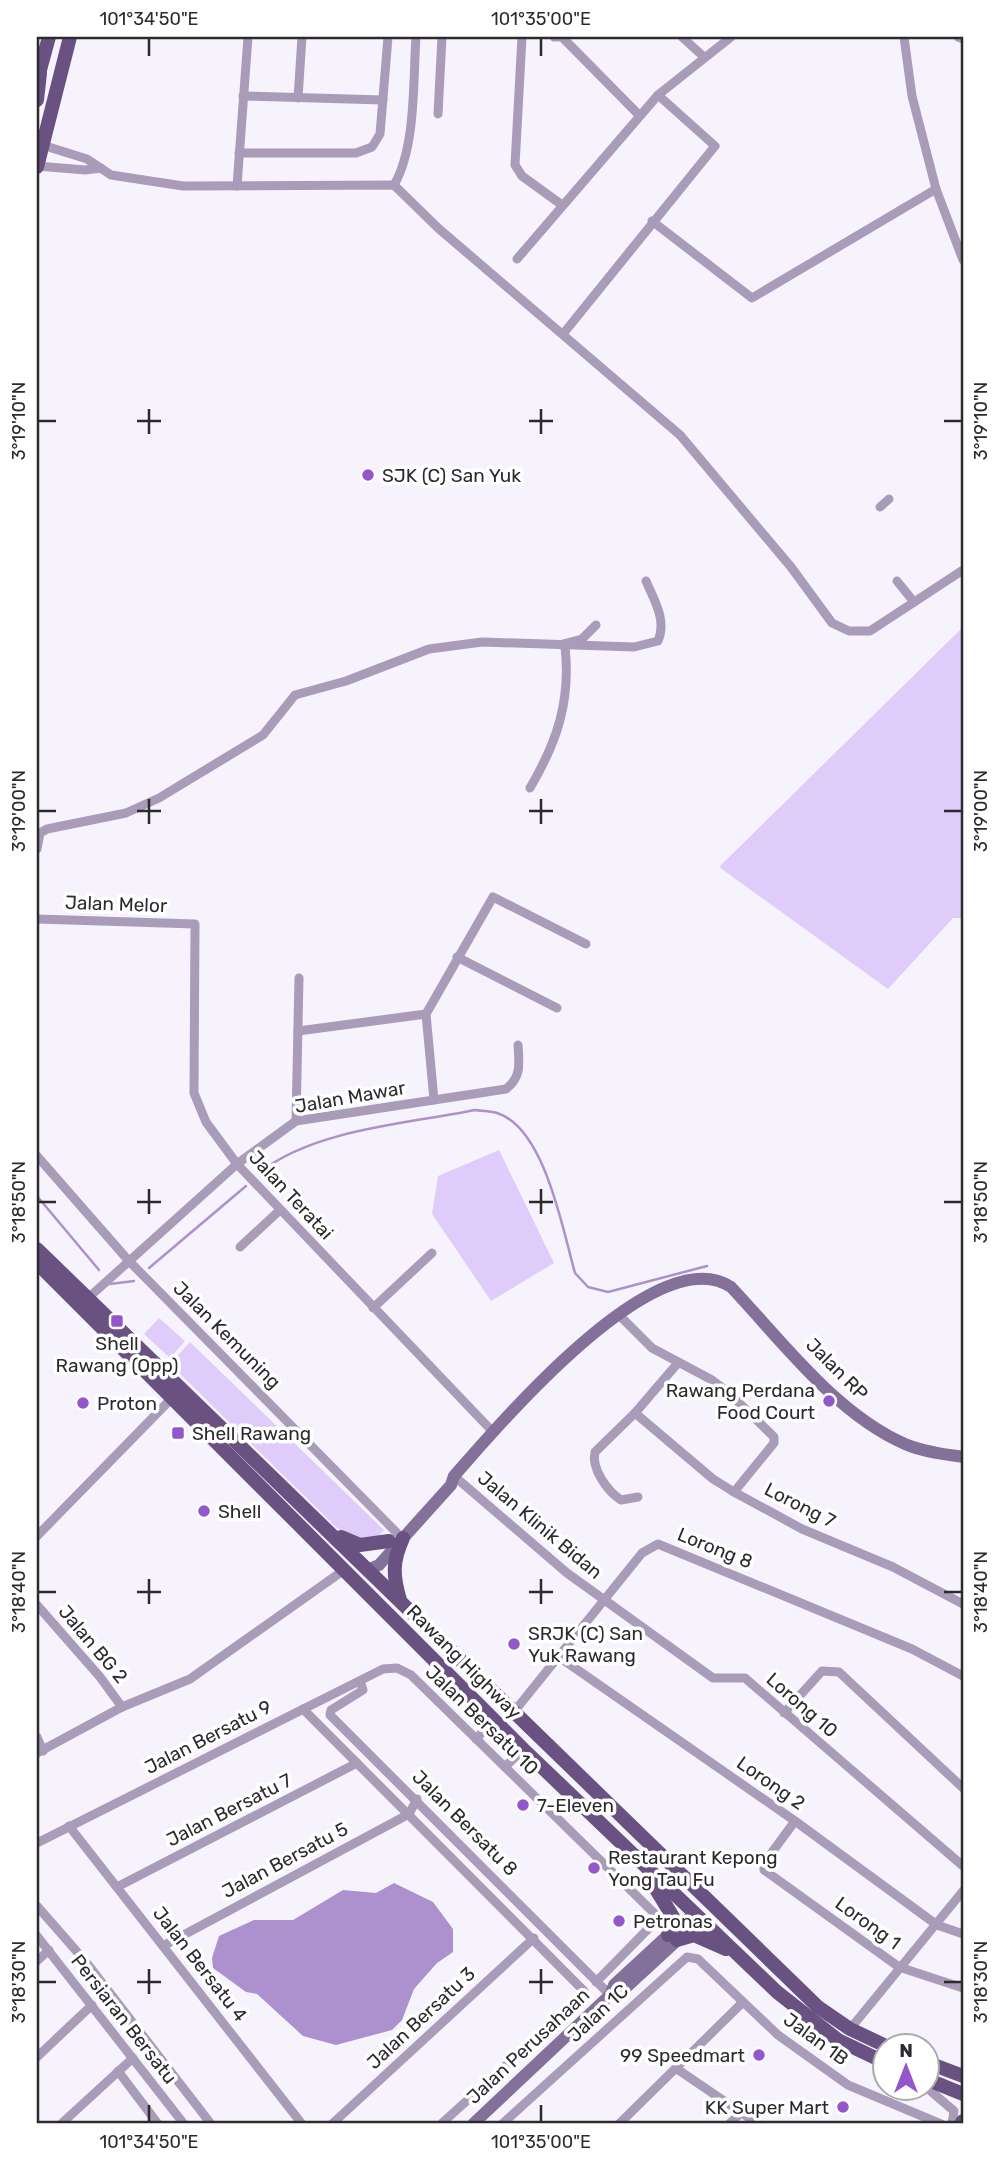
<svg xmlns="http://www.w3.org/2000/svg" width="1000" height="2161" font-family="Rubik,sans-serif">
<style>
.green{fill:#e0ccfa}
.water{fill:#ad90ce}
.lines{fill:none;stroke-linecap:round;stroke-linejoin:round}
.stream{stroke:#ad90ce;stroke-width:2.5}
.street{stroke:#a89cb8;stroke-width:9}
.secondary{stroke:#837199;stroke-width:12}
.primary{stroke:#695282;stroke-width:14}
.ticks{fill:none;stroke:#2c2a2e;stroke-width:2.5}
.poi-dot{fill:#9456cd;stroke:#fff;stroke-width:2.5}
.labels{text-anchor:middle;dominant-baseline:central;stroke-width:7;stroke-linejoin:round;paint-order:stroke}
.poi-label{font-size:19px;fill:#2c2a2e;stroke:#fff;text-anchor:start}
.street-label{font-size:19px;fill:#2c2a2e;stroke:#fff}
.neatline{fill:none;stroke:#2c2a2e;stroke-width:2.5}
.ticks-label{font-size:18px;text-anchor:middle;fill:#2c2a2e}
</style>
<rect width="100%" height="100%" fill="#f7f3fd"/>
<!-- green -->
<g class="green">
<path d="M963 627V918H953L888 989 719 867Z"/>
<path d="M499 1150 554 1263 491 1301 432 1214 438 1176Z"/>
<path d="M159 1318 185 1341 170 1358 144 1334Z"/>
<path d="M190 1342 384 1530 376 1540 352 1537 336 1527 170 1364Z"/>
</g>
<!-- water -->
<path class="water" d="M394 1883 433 1902 453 1929V1952L437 1963 414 1989 402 2020 392 2030 336 2045 303 2036 257 1994 246 1992 213 1968 212 1958 219 1936 254 1920H293L343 1890 376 1893Z"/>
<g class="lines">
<!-- stream -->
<g class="stream">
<path d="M259 1173C314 1129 407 1124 475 1110 482 1111 490 1111 497 1113 545 1128 563 1231 575 1273L588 1287 608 1292 707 1266"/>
<path d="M37 1196 99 1270"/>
<path d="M149 1268 246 1186"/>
<path d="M110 1284 134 1281"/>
</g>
<!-- street -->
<g class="street">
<path d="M522 37 515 165 522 176 562 205"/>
<path d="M554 37H562L639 115"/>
<path d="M682 37 704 57"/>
<path d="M904 37 912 96 936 189 963 260"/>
<path d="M958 37 963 39"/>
<path d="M243 96 383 100"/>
<path d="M298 98 302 37"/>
<path d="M438 114 442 37"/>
<path d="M39 144 87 159 111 175 183 186 394 185 438 228 680 435 791 567 832 623 849 631H870L963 570"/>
<path d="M239 153H356L372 147 380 134 388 37"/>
<path d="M37 166 85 170 101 168"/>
<path d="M394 185C416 148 413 80 416 37"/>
<path d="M237 186 248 37"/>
<path d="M652 221 752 298 936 189"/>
<path d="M517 259 658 95 731 37"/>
<path d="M563 334 715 146 658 95"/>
<path d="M880 507 889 499"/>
<path d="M897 581 914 602"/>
<path d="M563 644 582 639 596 625"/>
<path d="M530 788C557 742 571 701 565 647"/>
<path d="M37 849 40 833 47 829 126 813 159 798 263 735 295 695 346 681 429 649 482 642 634 647 658 641C667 620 654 600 646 581"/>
<path d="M37 919 195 924 194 1093 206 1122 237 1164 493 1432"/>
<path d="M457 957 557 1008"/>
<path d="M426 1014 493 897 586 944"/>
<path d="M298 1031 426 1014 434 1100"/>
<path d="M296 1121 299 978"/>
<path d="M37 1156 128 1260 397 1533"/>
<path d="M240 1247 280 1210"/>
<path d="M87 1299 237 1164 296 1121 506 1089C522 1077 519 1063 518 1045"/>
<path d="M373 1308 432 1253"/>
<path d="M618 1314 652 1348 712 1380 728 1392 774 1437V1443L734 1492"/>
<path d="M635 1413 713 1479 734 1492 802 1529 893 1567 963 1604"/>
<path d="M454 1476 567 1573 713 1678H745L963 1866"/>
<path d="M638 1497 621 1500C607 1491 591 1468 595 1452L635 1413 677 1364"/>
<path d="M37 1536 172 1398"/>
<path d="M37 1605 100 1677 122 1707"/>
<path d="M559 1657 795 1821 937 1925 963 1934"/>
<path d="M360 1681 363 1690 331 1710 330 1715 610 1995"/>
<path d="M303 1709 584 1991 582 1997 441 2124"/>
<path d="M513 1713 642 1553 658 1544 912 1649 963 1676"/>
<path d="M784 1713 822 1671 839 1672 963 1788"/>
<path d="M37 1737 43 1751"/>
<path d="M476 1739 494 1720"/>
<path d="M37 1753 122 1707 190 1679 344 1570"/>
<path d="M505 1767 523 1749"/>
<path d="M795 1821 764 1863V1870L899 1967 963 1988"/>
<path d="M69 1826 302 2124"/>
<path d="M37 1843 383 1669 397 1668 411 1675 654 1913 651 1926 596 1982"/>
<path d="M117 1887 357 1763"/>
<path d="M37 1906 86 1962 211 2124"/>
<path d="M37 1936 184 2124"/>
<path d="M163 1946 409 1814 417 1799"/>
<path d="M37 1961 49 1950"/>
<path d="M850 2029 963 1891"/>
<path d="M37 2057 92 2005"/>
<path d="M677 2069 758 2124"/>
<path d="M118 2071 158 2124"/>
<path d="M926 2087 954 2111 952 2124"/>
<path d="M61 2124 133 2058"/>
<path d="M332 2124 534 1938"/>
<path d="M502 2124 687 1957 698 1959 778 2035 848 2085 941 2124"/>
<path d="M619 2124 742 2003"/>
<path d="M729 2124 741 2113"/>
</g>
<!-- secondary -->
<g class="secondary">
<path d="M367 1570 379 1565 451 1485 454 1476C500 1424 656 1238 731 1287 782 1341 836 1414 905 1444 923 1452 944 1454 963 1457"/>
<path d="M610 1995 621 1992 684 1934"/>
<path d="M473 2124 610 1995 614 1985 679 1925 696 1914"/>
</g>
<!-- primary -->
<g class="primary">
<path d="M37 81 49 37"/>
<path d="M37 100 40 73"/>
<path d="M37 167 70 37"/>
<path d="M37 1249 818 2007 850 2029 886 2046"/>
<path d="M37 1263 523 1749 777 1992 838 2040 884 2062"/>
<path d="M341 1537 360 1545 389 1541"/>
<path d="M400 1600C393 1576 392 1562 403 1538"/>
<path d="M651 1881 673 1917 668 1935"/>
<path d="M677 1940 694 1935 726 1949"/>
<path d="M926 2062 963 2076"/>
<path d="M926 2079 963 2094"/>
<path d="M962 2122 963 2121"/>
</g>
</g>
<!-- ticks -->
<path class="ticks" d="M149 38V56M541 38V56M149 409V434M541 409V434M38 421H56M137 421H161M529 421H553M944 421H962M149 799V824M541 799V824M38 811H56M137 811H161M529 811H553M944 811H962M149 1189V1214M541 1189V1214M38 1202H56M137 1202H161M529 1202H553M944 1202H962M149 1579V1604M541 1579V1604M38 1592H56M137 1592H161M529 1592H553M944 1592H962M149 1969V1994M541 1969V1994M38 1982H56M137 1982H161M529 1982H553M944 1982H962M149 2105V2122M541 2105V2122"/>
<!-- markers -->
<g class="poi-dot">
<circle cx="368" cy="475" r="7"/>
<rect x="110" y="1314" width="14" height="14" rx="3.5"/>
<circle cx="829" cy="1401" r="7"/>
<circle cx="83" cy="1403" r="7"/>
<rect x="171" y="1426" width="14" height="14" rx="3.5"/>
<circle cx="204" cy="1511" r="7"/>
<circle cx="514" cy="1644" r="7"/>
<circle cx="523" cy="1805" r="7"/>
<circle cx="594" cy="1868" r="7"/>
<circle cx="619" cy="1921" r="7"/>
<circle cx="759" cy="2055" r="7"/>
<circle cx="843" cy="2107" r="7"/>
</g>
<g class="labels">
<!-- poi labels -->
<g class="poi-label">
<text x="382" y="475">SJK (C) San Yuk</text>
<text x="117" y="1343" text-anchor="middle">Shell<tspan x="117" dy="22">Rawang (Opp)</tspan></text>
<text x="815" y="1390" text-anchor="end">Rawang Perdana<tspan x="815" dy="22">Food Court</tspan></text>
<text x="97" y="1403">Proton</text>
<text x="192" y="1433">Shell Rawang</text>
<text x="218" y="1511">Shell</text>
<text x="528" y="1633">SRJK (C) San<tspan x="528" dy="22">Yuk Rawang</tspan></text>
<text x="537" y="1805">7-Eleven</text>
<text x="608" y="1857">Restaurant Kepong<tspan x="608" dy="22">Yong Tau Fu</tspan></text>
<text x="633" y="1921">Petronas</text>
<text x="745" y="2055" text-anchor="end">99 Speedmart</text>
<text x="829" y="2107" text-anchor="end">KK Super Mart</text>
</g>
<!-- street labels -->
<g class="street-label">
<text transform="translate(116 904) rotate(2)">Jalan Melor</text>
<text transform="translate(350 1097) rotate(-10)">Jalan Mawar</text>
<text transform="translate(291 1195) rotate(47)">Jalan Teratai</text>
<text transform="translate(227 1335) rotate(45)">Jalan Kemuning</text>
<text transform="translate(837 1369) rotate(45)">Jalan RP</text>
<text transform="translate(800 1505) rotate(27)">Lorong 7</text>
<text transform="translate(540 1525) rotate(40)">Jalan Klinik Bidan</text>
<text transform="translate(715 1548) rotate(22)">Lorong 8</text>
<text transform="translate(93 1644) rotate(50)">Jalan BG 2</text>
<text transform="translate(464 1662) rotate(45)">Rawang Highway</text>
<text transform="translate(802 1705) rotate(41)">Lorong 10</text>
<text transform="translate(482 1720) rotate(44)">Jalan Bersatu 10</text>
<text transform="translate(208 1737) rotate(-27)">Jalan Bersatu 9</text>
<text transform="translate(771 1783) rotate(35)">Lorong 2</text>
<text transform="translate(229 1810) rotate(-27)">Jalan Bersatu 7</text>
<text transform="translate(465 1823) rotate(45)">Jalan Bersatu 8</text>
<text transform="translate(285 1860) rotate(-28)">Jalan Bersatu 5</text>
<text transform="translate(868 1923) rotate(36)">Lorong 1</text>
<text transform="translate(200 1964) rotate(52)">Jalan Bersatu 4</text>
<text transform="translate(598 2013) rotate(-43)">Jalan 1C</text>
<text transform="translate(421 2018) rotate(-43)">Jalan Bersatu 3</text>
<text transform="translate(124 2019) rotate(52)">Persiaran Bersatu</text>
<text transform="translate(816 2039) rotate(36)">Jalan 1B</text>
<text transform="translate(528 2046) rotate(-43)">Jalan Perusahaan</text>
</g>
</g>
<!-- border -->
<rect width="1000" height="2161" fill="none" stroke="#ffffff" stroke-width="77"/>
<!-- north arrow -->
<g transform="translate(906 2067)"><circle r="33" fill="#ffffff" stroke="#abaaab" stroke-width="2"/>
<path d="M0-5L12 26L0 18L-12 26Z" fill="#9456cd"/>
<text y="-10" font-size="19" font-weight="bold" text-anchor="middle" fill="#2c2a2e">N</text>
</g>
<rect x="38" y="38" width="924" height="2084" class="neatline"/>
<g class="ticks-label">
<text x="149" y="25">101°34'50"E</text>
<text x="541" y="25">101°35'00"E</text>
<text transform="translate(19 421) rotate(-90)" y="6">3°19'10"N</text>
<text transform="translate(981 421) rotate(-90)" y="6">3°19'10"N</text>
<text transform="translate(19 811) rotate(-90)" y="6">3°19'00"N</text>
<text transform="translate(981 811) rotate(-90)" y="6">3°19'00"N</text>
<text transform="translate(19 1202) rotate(-90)" y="6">3°18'50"N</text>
<text transform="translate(981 1202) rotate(-90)" y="6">3°18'50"N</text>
<text transform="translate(19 1592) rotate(-90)" y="6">3°18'40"N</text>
<text transform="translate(981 1592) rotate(-90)" y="6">3°18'40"N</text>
<text transform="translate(19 1982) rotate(-90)" y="6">3°18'30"N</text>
<text transform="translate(981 1982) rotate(-90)" y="6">3°18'30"N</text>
<text x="149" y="2148">101°34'50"E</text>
<text x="541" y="2148">101°35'00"E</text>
</g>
</svg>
